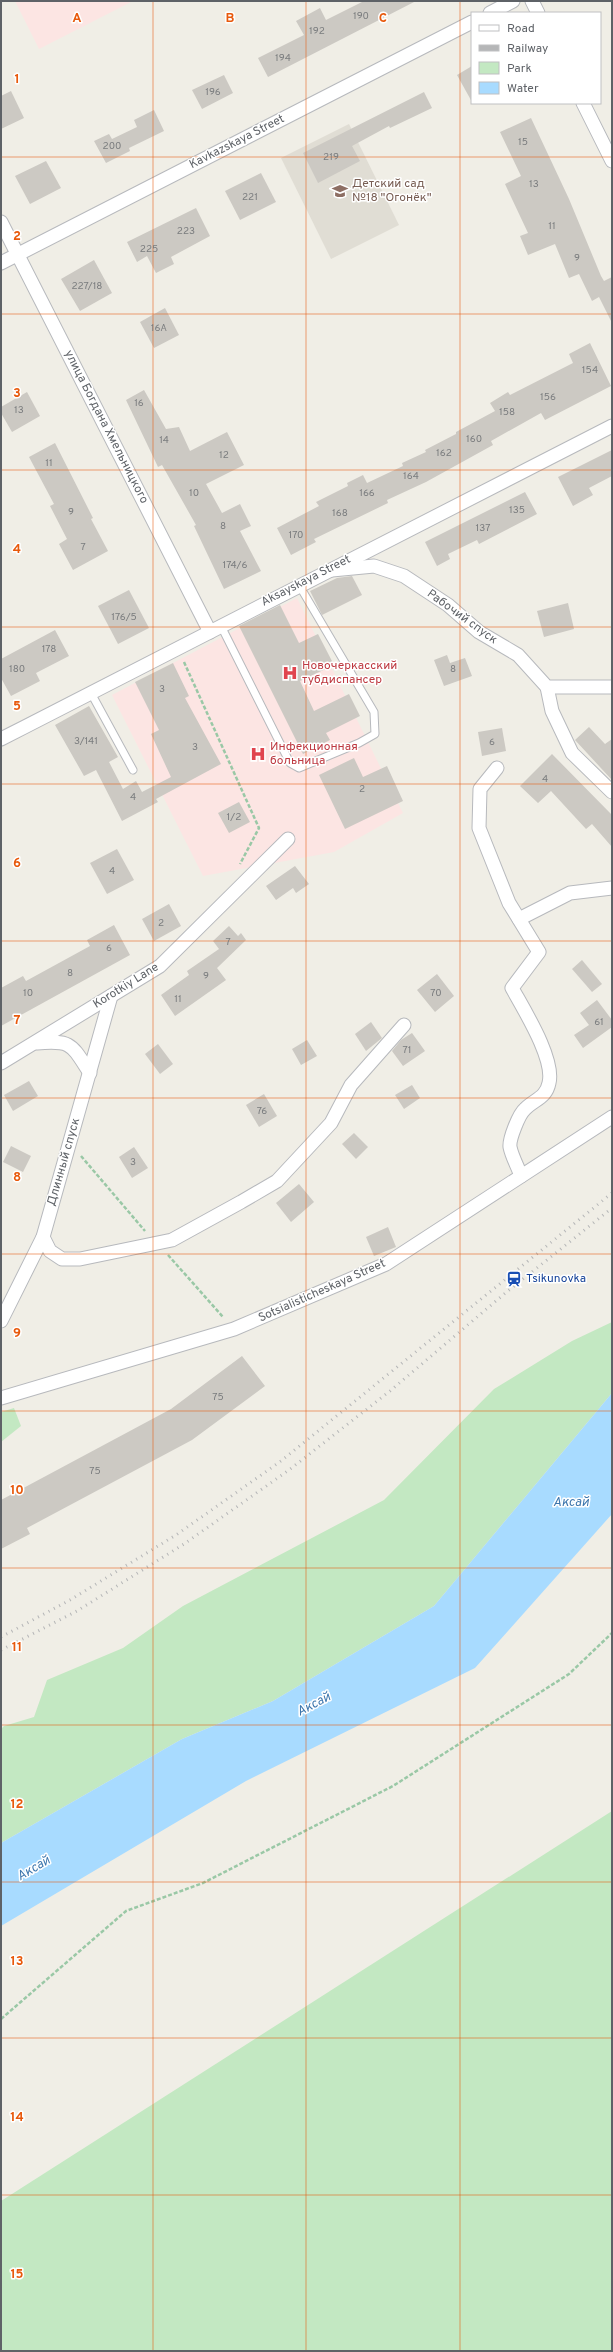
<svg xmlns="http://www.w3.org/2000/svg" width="613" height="2352" font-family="Overpass,sans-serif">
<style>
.education{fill:#e0ddd4}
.medical{fill:#fce5e3}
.green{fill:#c3e8c2}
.water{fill:#a8dbff}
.building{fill:#ccc9c3}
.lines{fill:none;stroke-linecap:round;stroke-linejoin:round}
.service-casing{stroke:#b7b9bd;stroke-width:9}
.minor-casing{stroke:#b7b9bd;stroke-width:15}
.path{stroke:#9ac8a6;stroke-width:2.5;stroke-dasharray:4 2;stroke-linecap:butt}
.service{stroke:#fff;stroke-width:7}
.minor{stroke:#fff;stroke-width:13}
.rail{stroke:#b5b6b7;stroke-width:3;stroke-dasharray:1 5;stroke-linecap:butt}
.grid{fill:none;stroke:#e8590c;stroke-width:1;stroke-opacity:0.55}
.labels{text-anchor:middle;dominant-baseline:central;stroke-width:3;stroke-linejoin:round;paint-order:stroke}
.number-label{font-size:10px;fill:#7a7c7e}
.street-label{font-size:12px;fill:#5e6267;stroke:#fff}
.education-label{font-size:12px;fill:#785e54;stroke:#fff;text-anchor:start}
.health-label{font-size:12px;fill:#be3a42;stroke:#fff;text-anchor:start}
.transit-label{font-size:12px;fill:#164399;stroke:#fff;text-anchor:start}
.water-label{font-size:13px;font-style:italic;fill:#3d76ad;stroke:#fff}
.grid-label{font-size:13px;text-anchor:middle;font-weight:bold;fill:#e8590c;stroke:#fff;stroke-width:3;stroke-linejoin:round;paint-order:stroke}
</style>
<rect width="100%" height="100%" fill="#f0eee6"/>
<!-- education -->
<path class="education" d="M349 124 399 225 331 259 281 158Z"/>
<!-- medical -->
<g class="medical">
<path d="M15 1H133L39 49Z"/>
<path d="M297 598 403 813 334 852 203 876 112 695Z"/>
</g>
<!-- green -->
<g class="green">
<path d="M612 1322V1393L434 1606 273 1701 182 1739 1 1843V1729L4 1726 34 1717 47 1680 123 1648 183 1606 384 1500 494 1389 572 1341Z"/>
<path d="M14 1408 21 1426 1 1442V1412Z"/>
<path d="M612 1811V2351H1V2201Z"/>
</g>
<!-- water -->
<path class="water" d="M612 1393V1514L475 1668 246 1781 1 1926V1843L182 1739 273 1701 434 1606Z"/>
<!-- building -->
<g class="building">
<path d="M364 1H416L268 77 258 58 304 35 296 21 320 8 326 20Z"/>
<path d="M472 66V102L457 75Z"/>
<path d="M224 75 233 93 202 109 192 90Z"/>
<path d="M11 91 24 118 1 129V96Z"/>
<path d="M424 92 432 108 390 128 389 126 352 146 360 161 318 183 303 153Z"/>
<path d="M154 110 164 131 129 148 130 151 106 163 94 141 109 134 112 139 137 127 134 120Z"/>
<path d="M531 118 569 199 601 276 604 281 612 277V323L599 297 592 301 579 274 569 278 555 244 528 255 520 236 528 233 505 184 521 176 500 132Z"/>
<path d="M46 161 61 188 30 204 15 176Z"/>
<path d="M261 173 276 202 240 220 225 191Z"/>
<path d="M196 208 210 236 171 257 174 264 156 273 147 256 137 262 127 242Z"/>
<path d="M94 260 112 293 80 311 61 279Z"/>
<path d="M165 308 179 335 154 348 140 322Z"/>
<path d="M590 343 611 386 545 420 541 413 491 441 493 445 426 482 387 500 388 503 314 539 316 542 291 555 277 528 319 506 316 502 348 486 347 483 363 475 367 483 403 466 402 463 426 452 425 450 456 434V432L495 411 490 403 508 392 510 395 573 363 569 354Z"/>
<path d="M144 390 166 429 179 427 190 451 227 432 244 465 206 484 222 513 240 504 251 526 240 531 261 571 224 589 194 526 196 525 162 465 158 467 126 400Z"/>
<path d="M27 392 40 416 12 432 1 413V407Z"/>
<path d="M55 443 93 518 91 519 108 551 73 570 59 544 67 539 50 506 54 504 29 457Z"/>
<path d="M612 450V476L589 488 593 495 573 506 558 477Z"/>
<path d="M525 492 537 514 479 544 477 540 448 554 450 559 437 566 425 542Z"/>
<path d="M352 576 362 595 322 615 310 591 337 578Z"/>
<path d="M129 590 149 628 118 644 98 606Z"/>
<path d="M568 603 574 629 544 637 537 611Z"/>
<path d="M280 605 299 643 318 634 334 665 300 681 314 711 349 694 360 716 326 733 330 740 303 754 239 626Z"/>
<path d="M55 630 69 656 36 673 40 681 11 696 1 678V659Z"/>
<path d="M447 655 450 663 465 658 472 676 444 686 434 660Z"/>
<path d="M173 663 189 696 185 698 221 764 156 799 158 802 122 821 96 770 84 776 55 725 89 706 118 757 109 762 123 789 136 781 142 792 171 777 151 734 159 730 135 682Z"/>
<path d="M589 727 605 744 612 739V780L575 740Z"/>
<path d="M502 728 506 751 482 756 478 732Z"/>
<path d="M552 754 612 815V847L592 824 586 829 551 791 538 803 520 786Z"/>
<path d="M354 758 363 777 387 766 403 801 345 829 319 775Z"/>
<path d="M239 802 250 822 229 833 218 813Z"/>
<path d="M117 849 134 880 107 894 90 863Z"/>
<path d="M295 866 309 884 296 893 293 888 276 900 266 886Z"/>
<path d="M169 904 181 926 154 941 142 919Z"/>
<path d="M114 925 130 955 1 1026V988L23 976 26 981 90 946 87 940Z"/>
<path d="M229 926 238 936 241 933 246 940 217 968 226 980 175 1016 161 995 189 975 187 971 219 949 213 941Z"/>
<path d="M582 960 602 984 592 992 572 969Z"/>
<path d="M437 974 454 996 435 1012 417 990Z"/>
<path d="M597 1000 612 1020V1027L583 1048 574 1035 589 1025 580 1013Z"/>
<path d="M371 1022 382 1038 366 1051 355 1034Z"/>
<path d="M412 1033 425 1051 403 1066 392 1051 401 1040Z"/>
<path d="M307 1040 317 1056 301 1065 292 1049Z"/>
<path d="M158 1044 173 1064 160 1074 145 1054Z"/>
<path d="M29 1081 38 1096 13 1111 4 1095Z"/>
<path d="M412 1085 420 1098 404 1109 395 1095Z"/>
<path d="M264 1094 277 1116 259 1127 246 1105Z"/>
<path d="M354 1133 368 1147 356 1159 342 1144Z"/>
<path d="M11 1146 31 1156 23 1172 3 1162Z"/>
<path d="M134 1147 148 1168 132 1178 119 1157Z"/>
<path d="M299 1184 314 1202 291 1222 276 1203Z"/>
<path d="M388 1227 396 1247 374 1256 366 1237Z"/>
<path d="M242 1356 265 1386 192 1440 27 1528 30 1534 1 1549V1500L171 1409Z"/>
</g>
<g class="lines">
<defs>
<g id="service">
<path d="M221 626 290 763 299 768 359 743 375 734 374 712 299 585"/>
<path d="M91 693 133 770"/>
</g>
<g id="minor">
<path d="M532 1 538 13"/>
<path d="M490 13 513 1"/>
<path d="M583 103 612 161"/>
<path d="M1 222 210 632"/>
<path d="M1 263 472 22"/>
<path d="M332 570 374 566 404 576 448 605 479 632 518 655 547 687H612"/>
<path d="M547 687 552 711 572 753 612 792"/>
<path d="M1 739C205 635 408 529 612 426"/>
<path d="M497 768 480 789 479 828 509 903 539 952 512 988C524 1010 555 1059 549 1083 546 1098 535 1099 525 1109 519 1114 509 1139 510 1147 512 1157 518 1167 521 1176"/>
<path d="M519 919 570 893 612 888"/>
<path d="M37 1043C72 1040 71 1044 90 1073"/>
<path d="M1 1063 160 966 288 839"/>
<path d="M43 1237 50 1251 62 1259H80L172 1240 241 1202 277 1181 331 1123 351 1085 404 1025"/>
<path d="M1 1321 43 1237 111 996"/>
<path d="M1 1398 234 1329 386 1264 612 1117"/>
</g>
</defs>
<!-- service casing -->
<use href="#service" class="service-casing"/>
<!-- minor casing -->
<use href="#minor" class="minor-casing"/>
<!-- path -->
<g class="path">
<path d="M184 662 259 828 240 864"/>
<path d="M81 1156 145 1231"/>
<path d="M168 1255 223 1317"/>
<path d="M1 2019 126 1911 203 1883 393 1786 569 1674 612 1633"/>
</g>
<!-- service -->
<use href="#service" class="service"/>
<!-- minor -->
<use href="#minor" class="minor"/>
<!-- rail -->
<g class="rail">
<path d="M1 1637 70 1600 176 1535 281 1461 612 1193"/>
<path d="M1 1650 77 1611 184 1544 289 1470 390 1391 503 1295 612 1208"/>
</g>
</g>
<!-- grid -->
<path class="grid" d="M153 1V2351M306 1V2351M460 1V2351M1 157H612M1 314H612M1 470H612M1 627H612M1 784H612M1 941H612M1 1098H612M1 1254H612M1 1411H612M1 1568H612M1 1725H612M1 1882H612M1 2038H612M1 2195H612"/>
<!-- icons -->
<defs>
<symbol id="school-bare" viewBox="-9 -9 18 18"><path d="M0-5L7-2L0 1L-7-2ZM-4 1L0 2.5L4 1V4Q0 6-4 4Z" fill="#8d6e63" stroke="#fff" stroke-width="2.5" paint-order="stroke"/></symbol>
<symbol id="hospital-bare" viewBox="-9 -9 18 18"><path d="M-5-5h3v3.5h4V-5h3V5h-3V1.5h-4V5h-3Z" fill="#e0444e" stroke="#fff" stroke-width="2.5" paint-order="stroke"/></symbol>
<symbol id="station-bare" viewBox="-9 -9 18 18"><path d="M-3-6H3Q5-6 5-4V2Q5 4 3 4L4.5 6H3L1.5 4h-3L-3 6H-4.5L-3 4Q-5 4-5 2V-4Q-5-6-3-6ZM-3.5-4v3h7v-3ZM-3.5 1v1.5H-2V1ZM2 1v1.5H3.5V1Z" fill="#1a4fb4" stroke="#fff" stroke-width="2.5" paint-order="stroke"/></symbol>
</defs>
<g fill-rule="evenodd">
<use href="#school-bare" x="329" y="180" width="22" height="22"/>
<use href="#hospital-bare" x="279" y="662" width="22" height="22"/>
<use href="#hospital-bare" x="247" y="743" width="22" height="22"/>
<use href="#station-bare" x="503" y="1268" width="22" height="22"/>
</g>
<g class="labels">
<!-- number labels -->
<g class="number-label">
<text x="361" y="16">190</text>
<text x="317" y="31">192</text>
<text x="283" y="58">194</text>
<text x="213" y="92">196</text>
<text x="523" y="142">15</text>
<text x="112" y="146">200</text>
<text x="331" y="157">219</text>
<text x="534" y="184">13</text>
<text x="250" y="197">221</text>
<text x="552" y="226">11</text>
<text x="186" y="231">223</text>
<text x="149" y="249">225</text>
<text x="577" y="258">9</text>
<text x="87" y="286">227/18</text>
<text x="159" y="328">16А</text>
<text x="590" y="370">154</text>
<text x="548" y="397">156</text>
<text x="139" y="403">16</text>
<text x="19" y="410">13</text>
<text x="507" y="412">158</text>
<text x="474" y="439">160</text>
<text x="164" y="440">14</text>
<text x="444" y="453">162</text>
<text x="224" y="455">12</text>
<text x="49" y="463">11</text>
<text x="411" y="476">164</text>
<text x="194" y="493">10</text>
<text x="367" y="493">166</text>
<text x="517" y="510">135</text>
<text x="71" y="512">9</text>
<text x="340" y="513">168</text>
<text x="223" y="526">8</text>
<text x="483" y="528">137</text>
<text x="296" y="535">170</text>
<text x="83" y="547">7</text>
<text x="235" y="565">174/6</text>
<text x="124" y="617">176/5</text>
<text x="49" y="649">178</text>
<text x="17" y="669">180</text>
<text x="453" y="669">8</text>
<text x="162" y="689">3</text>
<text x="86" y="741">3/141</text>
<text x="492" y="742">6</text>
<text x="195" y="747">3</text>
<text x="545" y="779">4</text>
<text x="362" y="789">2</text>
<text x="133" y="797">4</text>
<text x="234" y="817">1/2</text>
<text x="112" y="871">4</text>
<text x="161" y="923">2</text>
<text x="228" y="942">7</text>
<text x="109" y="948">6</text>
<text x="70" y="973">8</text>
<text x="206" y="976">9</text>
<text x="28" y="993">10</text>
<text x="436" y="993">70</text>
<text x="178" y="999">11</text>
<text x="599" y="1022">61</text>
<text x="407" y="1050">71</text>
<text x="262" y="1111">76</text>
<text x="133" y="1162">3</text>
<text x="218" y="1397">75</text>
<text x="95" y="1471">75</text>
</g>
<!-- street labels -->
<g class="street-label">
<text transform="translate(237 142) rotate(-27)">Kavkazskaya Street</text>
<text transform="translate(106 427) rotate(63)">улица Богдана Хмельницкого</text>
<text transform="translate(306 581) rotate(-27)">Aksayskaya Street</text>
<text transform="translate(462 617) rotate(36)">Рабочий спуск</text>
<text transform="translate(126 986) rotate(-32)">Korotkiy Lane</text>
<text transform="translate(64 1162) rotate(-74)">Длинный спуск</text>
<text transform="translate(322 1291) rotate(-24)">Sotsialisticheskaya Street</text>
</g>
<!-- education labels -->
<g class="education-label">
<text x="352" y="184">Детский сад<tspan x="352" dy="14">№18 "Огонёк"</tspan></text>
</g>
<!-- health labels -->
<g class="health-label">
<text x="302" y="666">Новочеркасский<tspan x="302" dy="14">тубдиспансер</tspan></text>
<text x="270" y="747">Инфекционная<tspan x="270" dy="14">больница</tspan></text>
</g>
<!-- transit labels -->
<g class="transit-label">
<text x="526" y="1279">Tsikunovka</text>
</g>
<!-- water labels -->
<g class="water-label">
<text x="571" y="1503">Аксай</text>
<text transform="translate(314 1705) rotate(-28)">Аксай</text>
<text transform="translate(34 1869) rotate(-31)">Аксай</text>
</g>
</g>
<g class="grid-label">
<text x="77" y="22">A</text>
<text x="230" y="22">B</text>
<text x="383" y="22">C</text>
<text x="17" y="83">1</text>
<text x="17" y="240">2</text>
<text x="17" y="397">3</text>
<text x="17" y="553">4</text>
<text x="17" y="710">5</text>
<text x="17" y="867">6</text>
<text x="17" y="1024">7</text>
<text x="17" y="1181">8</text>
<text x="17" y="1337">9</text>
<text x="17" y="1494">10</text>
<text x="17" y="1651">11</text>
<text x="17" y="1808">12</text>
<text x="17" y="1965">13</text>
<text x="17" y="2121">14</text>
<text x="17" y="2278">15</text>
</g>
<!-- border -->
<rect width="613" height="2352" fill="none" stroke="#5e6267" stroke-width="4"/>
<!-- legend -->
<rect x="471" y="12" width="130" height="92" fill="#ffffff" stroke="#bfc0c2"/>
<rect x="479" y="25" width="20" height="6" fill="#ffffff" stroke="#bfc0c2"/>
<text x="507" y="32" font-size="12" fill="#5e6267">Road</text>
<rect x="479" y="45" width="20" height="6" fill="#b5b6b7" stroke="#bfc0c2"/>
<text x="507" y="52" font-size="12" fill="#5e6267">Railway</text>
<rect x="479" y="62" width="20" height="12" fill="#c3e8c2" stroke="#bfc0c2"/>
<text x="507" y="72" font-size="12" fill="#5e6267">Park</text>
<rect x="479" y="82" width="20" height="12" fill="#a8dbff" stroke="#bfc0c2"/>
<text x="507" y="92" font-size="12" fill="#5e6267">Water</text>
</svg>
